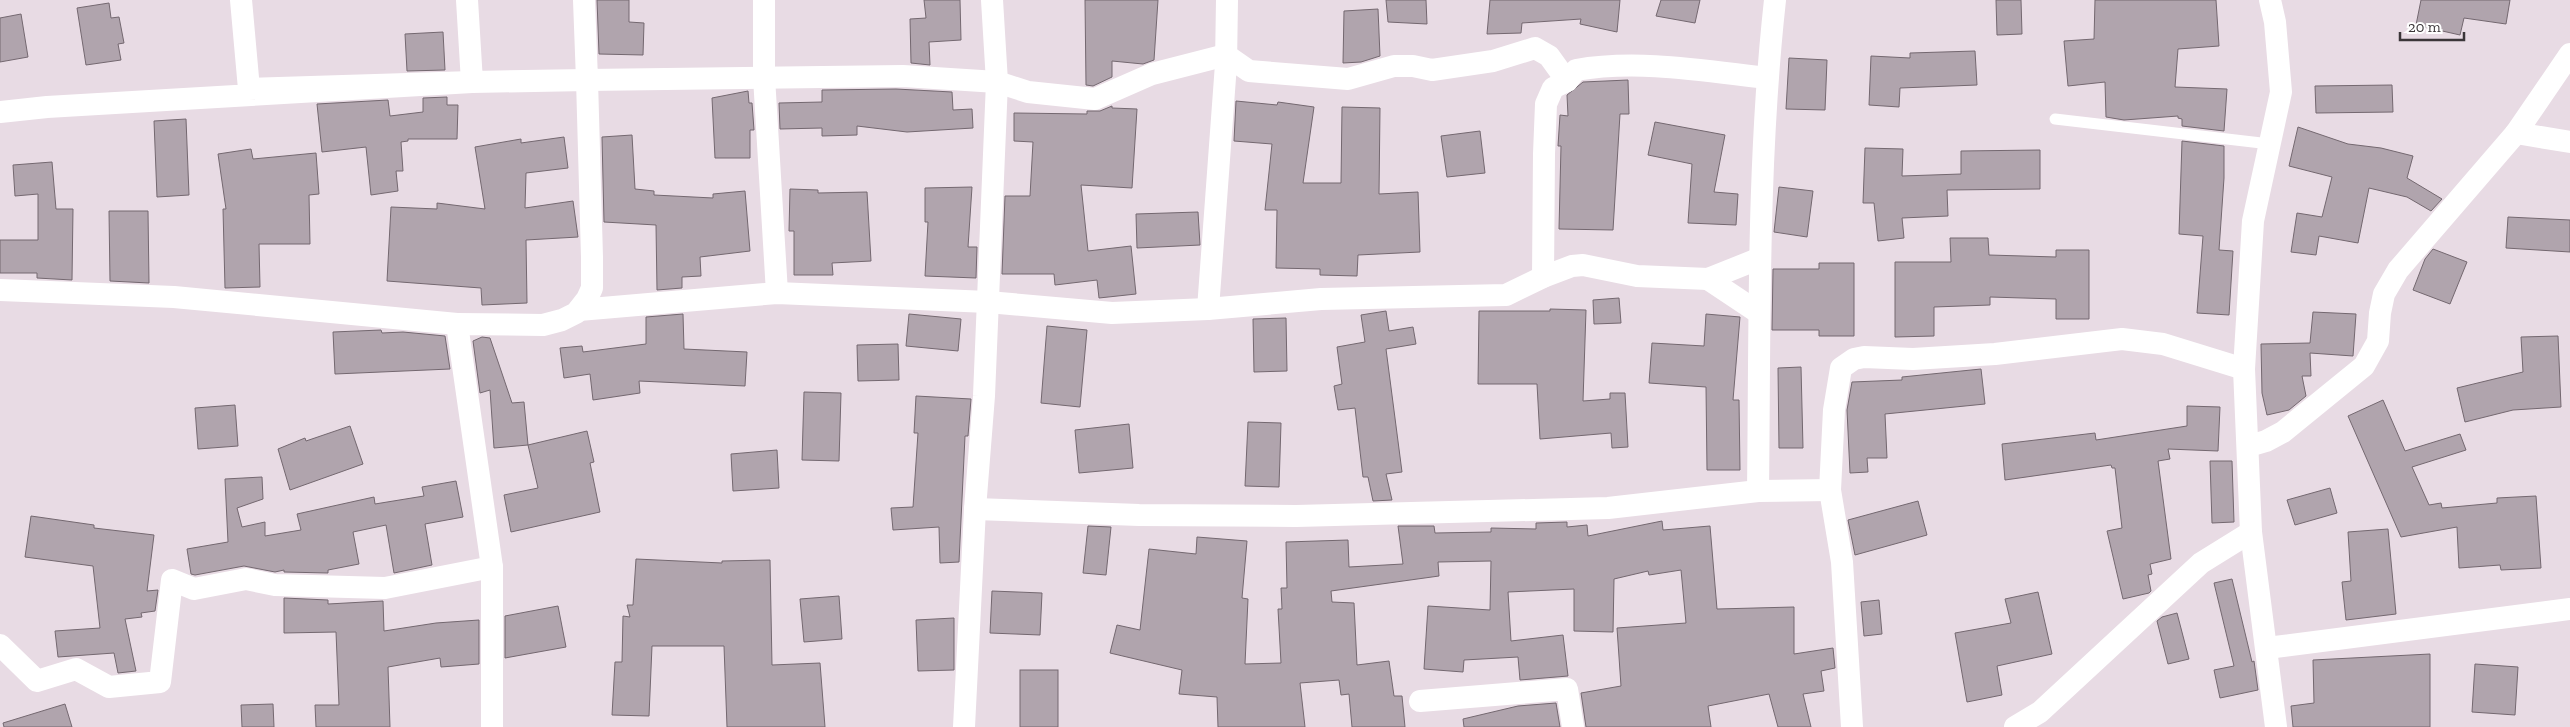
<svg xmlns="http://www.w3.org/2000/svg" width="2570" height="727" font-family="'Zilla Slab',serif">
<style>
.building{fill:#b0a4ad;stroke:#746870}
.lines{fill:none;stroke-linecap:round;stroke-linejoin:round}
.lane{stroke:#fff;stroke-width:11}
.street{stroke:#fff;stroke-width:22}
</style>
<rect width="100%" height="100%" fill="#e8dbe4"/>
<!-- building -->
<g class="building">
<path d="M597 0H629V22L644 23 643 55 599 54Z"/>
<path d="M924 0H960L961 40 929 42 930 65 911 63 910 19 926 18Z"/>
<path d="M1085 0H1158L1154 60 1143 64 1112 61V77L1093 86 1086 85Z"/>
<path d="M1386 0H1426L1427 24 1388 22Z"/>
<path d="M1490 0H1620L1617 32 1580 24 1581 19 1522 23 1521 33 1487 34Z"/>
<path d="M1661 0H1700L1695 23 1656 16Z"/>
<path d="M1996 0H2021L2022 34 1997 35Z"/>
<path d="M2095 0H2216L2219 46 2178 49 2175 87 2227 89 2224 131 2182 126V119L2178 118V116L2124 120 2106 117 2105 82 2068 86 2064 41 2094 39Z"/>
<path d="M2421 0H2510L2506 24 2464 18 2460 35 2416 25Z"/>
<path d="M109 3 111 18 119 17 124 43 118 44 121 60 86 65 77 8Z"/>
<path d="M1378 9 1380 56 1361 62 1343 63 1344 11Z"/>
<path d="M21 14 28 57 0 62V18Z"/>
<path d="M443 32 445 70 407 71 405 34Z"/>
<path d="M1975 51 1977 85 1900 88 1899 107 1869 105 1871 56 1910 58V53Z"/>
<path d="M1789 58 1827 60 1825 110 1786 109Z"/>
<path d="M1628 80 1629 114H1620L1613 230 1559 229 1561 146H1558L1560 115 1568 116 1567 95 1583 82Z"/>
<path d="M2392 85 2393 112 2316 113 2315 86Z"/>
<path d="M896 89 952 92 953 110 972 109 973 128 907 132 857 126V135L822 136V128L780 129 779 103 822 102V90Z"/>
<path d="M748 91 749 103H752L754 130H750V158H715L712 98Z"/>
<path d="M447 97V105H458L457 139H408V141L401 142 403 171H396L398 191 371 195 366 147 322 152 317 104 388 100 390 116 423 112V98Z"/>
<path d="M1236 101 1277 105 1278 102 1314 107 1303 183H1341L1342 107 1380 108 1379 194 1418 192 1420 252 1358 255 1357 276 1320 275V269L1276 268 1277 210H1265L1272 144 1234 141Z"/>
<path d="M1112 106V108L1137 109 1132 188 1081 185 1088 251 1131 246 1136 294 1099 298 1097 280 1055 285 1054 274H1002L1005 196H1030L1033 142 1014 141V113L1087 114V111H1100Z"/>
<path d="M186 119 189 195 157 197 154 121Z"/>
<path d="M1655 122 1725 135 1714 192 1738 194 1736 225 1688 223 1692 164 1648 155Z"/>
<path d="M2298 127 2348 144 2381 148 2413 156 2407 178 2442 199 2431 211 2407 197 2369 188 2358 243 2319 236 2316 255 2291 252 2297 213 2322 217 2332 177 2289 166Z"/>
<path d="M1480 131 1485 173 1447 177 1441 136Z"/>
<path d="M632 135 635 189 654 191V195L713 198V194L745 191 750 251 700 257 701 276 682 277V288L657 290 656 225 604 222 602 137Z"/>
<path d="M564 137 568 168 526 173 525 208 573 201 578 237 526 240 527 303 482 305 481 288 387 281 391 207 437 209V203L485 209 475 147 521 139V143Z"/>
<path d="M2182 141 2224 146V178L2219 250 2233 251 2229 315 2197 313 2203 236 2179 234Z"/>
<path d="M1865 148 1903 149 1902 176 1961 174V151L2040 150V189L1947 190 1948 216 1902 218 1904 238 1878 241 1874 203H1863Z"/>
<path d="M251 149 253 159 316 153 319 194 309 195 310 244H259L260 287 225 288 223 209H226L218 154Z"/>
<path d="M52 162 56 209H73L72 280 37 278V273H0V240H38V194L15 196 13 165Z"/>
<path d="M972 187 968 247H977L976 278 925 276 928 222H925V188Z"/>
<path d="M1779 187 1813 191 1807 237 1774 232Z"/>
<path d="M790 189 818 190V193L867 192 871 261 832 263 833 275H794V231H789Z"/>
<path d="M109 211H148L149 283 110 281Z"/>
<path d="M1198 212 1200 245 1137 248 1136 214Z"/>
<path d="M2508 217 2570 220V252L2506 248Z"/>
<path d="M1950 238H1988L1989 255 2056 257V250H2089V319H2056V299L1990 297V305L1934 307V336L1895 337V262H1951Z"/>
<path d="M2433 249 2467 262 2450 304 2413 290 2425 259Z"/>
<path d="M1819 263H1854V336H1819V330H1772L1773 269H1819Z"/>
<path d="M1619 298 1621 323 1594 324 1593 300Z"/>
<path d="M1550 309 1586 310 1583 401 1610 399V393H1625L1628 447 1612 448 1611 433 1540 439 1537 384H1478L1479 311H1550Z"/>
<path d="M1386 311 1389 331 1413 327 1416 344 1386 349 1402 472 1386 474 1392 500 1373 501 1368 477H1363L1355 408 1338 410 1334 386 1342 384 1337 347 1365 342 1361 315Z"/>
<path d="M2313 312 2356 314 2353 356 2310 353 2311 376H2302L2306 396 2289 410 2267 415 2262 393 2261 344 2310 343Z"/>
<path d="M683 314 684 349 747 352 745 386 639 381 640 393 593 400 590 374 564 378 560 348 582 346 583 352 646 344V317Z"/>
<path d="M909 314 961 319 958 351 906 346Z"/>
<path d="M1706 314 1740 317 1733 400H1739L1740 470H1707L1706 387 1649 383 1652 343 1704 346Z"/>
<path d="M1286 318 1287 371 1254 372 1253 319Z"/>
<path d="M1047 326 1087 330 1080 407 1041 403Z"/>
<path d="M381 330 382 333 403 332 445 336 450 369 335 374 333 332Z"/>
<path d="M2558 336 2561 407 2513 410 2465 422 2457 388 2523 372 2521 337Z"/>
<path d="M482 337 490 338 512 403 524 402 528 445 494 448 490 390 480 393 473 341Z"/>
<path d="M898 344 899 380 858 381 857 345Z"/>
<path d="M1801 367 1803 448H1779L1778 368Z"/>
<path d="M1981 369 1985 404 1885 414 1887 458H1867L1868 472 1850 473 1847 410 1852 382 1902 380V377Z"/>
<path d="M804 392 841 393 839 461 802 460Z"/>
<path d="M916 396 971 399 968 436H965L959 562 940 563 939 527 893 530 891 508 913 507 918 433H914Z"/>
<path d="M2383 400 2405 451 2460 434 2466 450 2412 467 2429 505 2441 503 2442 508 2497 503V498L2536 496 2541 568 2501 570 2500 565 2459 568 2457 527 2401 537 2348 416Z"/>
<path d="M235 405 238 446 198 449 195 408Z"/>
<path d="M2187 406 2220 407 2218 451 2168 449 2170 459 2158 461 2171 559 2150 564 2152 574 2148 575 2151 591 2149 593 2123 599 2107 531 2122 528 2115 468H2112L2111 465 2005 480 2002 444 2095 433 2096 440 2187 426Z"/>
<path d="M1248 422 1281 423 1279 487 1245 486Z"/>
<path d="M1129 424 1133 468 1079 473 1075 430Z"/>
<path d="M350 426 363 464 290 490 278 449 305 438 306 441Z"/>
<path d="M587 431 594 462 590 463 600 512 511 532 504 495 538 488 528 445Z"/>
<path d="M777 450 779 488 733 491 731 454Z"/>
<path d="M2210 461H2232L2234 522 2212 523Z"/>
<path d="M262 477 263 499 237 508 242 527 265 522V536L301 530 297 514 374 497 375 504 424 496 422 487 456 481 463 517 425 524 432 565 394 573 386 525 353 532 359 564 328 570V573L284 572V570L275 572 244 566 195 575 191 574 187 549 228 542 225 479Z"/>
<path d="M2330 488 2337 513 2295 525 2287 500Z"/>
<path d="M1918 501 1927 535 1855 555 1848 520Z"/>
<path d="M31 516 94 525V528L154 535 147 591 158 590 155 611 141 613 142 617 125 619 136 671 118 673 114 653 58 657 55 631 100 628 93 566 25 557Z"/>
<path d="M1662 521 1663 530 1710 526 1717 609 1794 607V654L1833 648 1835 668 1821 671 1824 691 1803 694 1811 727H1778L1769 694 1708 706 1711 727H1586L1581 693 1621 686 1617 628 1686 623 1681 570 1649 575 1648 571 1614 579 1613 632 1574 631V589L1508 592 1511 641 1563 635 1568 676 1520 680 1518 657 1464 660 1463 672 1424 669 1428 606 1490 610 1491 561 1438 562 1439 576 1331 591 1332 602 1354 603 1357 665 1389 661 1394 696H1402L1405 727H1352L1349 694 1341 695 1339 680 1300 683 1305 727H1218L1217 697 1179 694 1182 670 1110 653 1117 625 1140 630 1149 549 1196 554 1197 537 1247 541 1242 598 1248 599 1245 664 1281 663 1278 609H1282L1281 588H1287L1286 542 1348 540 1349 567 1403 564 1398 526H1434L1435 533 1491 532V528L1536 529V523L1567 522V527L1587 525 1588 536Z"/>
<path d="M1088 526 1111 527 1106 575 1083 573Z"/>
<path d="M2388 529 2396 614 2346 620 2342 582 2351 581 2348 532Z"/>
<path d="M636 559 722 563V561L770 560 772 665 820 663 825 727H727L724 646H652L649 716 612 715 615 662H622L623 616 630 617 627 605H633Z"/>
<path d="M2232 579 2252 662 2254 661 2258 690 2220 698 2214 670 2234 666 2214 583Z"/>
<path d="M992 591 1042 593 1040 635 990 633Z"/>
<path d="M2038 592 2052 654 1997 666 2002 695 1967 702 1955 633 2011 623 2005 599Z"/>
<path d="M839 596 842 639 804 642 800 599Z"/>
<path d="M284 598 328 600V604L383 601 384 631 436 623 479 620V664L441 667 440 658 388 667 390 727H316L315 705H339L336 632 284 633Z"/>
<path d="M1879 600 1882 634 1864 636 1861 602Z"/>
<path d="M558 606 566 647 505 658V616Z"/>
<path d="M2177 613 2189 659 2168 664 2157 621 2162 617Z"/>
<path d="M954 618V670L918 671 916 620Z"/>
<path d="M2430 654V727H2293L2291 706 2314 703 2313 660Z"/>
<path d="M2475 664 2518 667 2515 715 2472 712Z"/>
<rect x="1020" y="670" width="38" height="57"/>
<path d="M1556 703 1560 727H1464L1463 719 1518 706Z"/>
<path d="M65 704 72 727H4L3 723Z"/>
<path d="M273 704 274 727H242L241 705Z"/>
</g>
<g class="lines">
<!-- lane -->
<path class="lane" d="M2055 119 2270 144"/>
<!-- street -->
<g class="street">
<path d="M467 0 472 82 587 80 592 257V288L587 299 576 313 562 320 543 325 457 324 492 567V727"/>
<path d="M584 0 587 80 903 76 997 82 1028 92 1095 99 1152 74 1226 55 1249 71 1348 79 1394 66H1413L1432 70 1493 61 1535 48 1549 56 1567 81"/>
<path d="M764 0V77L777 293"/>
<path d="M2270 0 2275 22 2281 92 2253 221 2244 369 2251 532 2276 727"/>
<path d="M0 112 47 107 472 82 249 89 241 0"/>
<path d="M2516 133 2570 142"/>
<path d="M1543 277 1544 154 1546 104 1553 88 1567 81 1576 70C1638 59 1705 71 1767 78"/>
<path d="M1708 279 1759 313"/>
<path d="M0 290 174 297 457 324"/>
<path d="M1208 309 1226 64 1227 0"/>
<path d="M579 310 777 293 988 302 1112 313 1208 309 1321 299 1506 295 1543 277 1572 266 1583 265 1637 276 1708 279 1758 259"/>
<path d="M2249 446 2266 441 2283 432 2364 366 2378 341 2380 313 2384 294 2398 270 2516 133 2570 54"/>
<path d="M1758 491C1760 327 1757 163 1775 0"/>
<path d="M975 509 1139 515 1296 516 1608 508 1758 491 1830 490"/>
<path d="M0 645 37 681 76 669 109 687 160 682 172 580 194 589 246 579 275 585 385 588 492 567"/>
<path d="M2267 648 2570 609"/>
<path d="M1420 701 1567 689 1573 727"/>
<path d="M964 727 975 509 984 396 994 154 997 82 992 0"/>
<path d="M1852 727 1842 562 1830 490 1834 410 1841 368 1854 359 1864 357 1913 359 1995 354 2122 339 2163 344 2244 369"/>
<path d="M2015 727 2040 712 2201 563 2251 532"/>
</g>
</g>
<!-- scale -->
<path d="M2400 32v8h64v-8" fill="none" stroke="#3b3639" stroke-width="2.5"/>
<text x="2408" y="32" font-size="15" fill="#3b3639" stroke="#ffffff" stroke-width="4" paint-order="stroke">20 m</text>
</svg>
